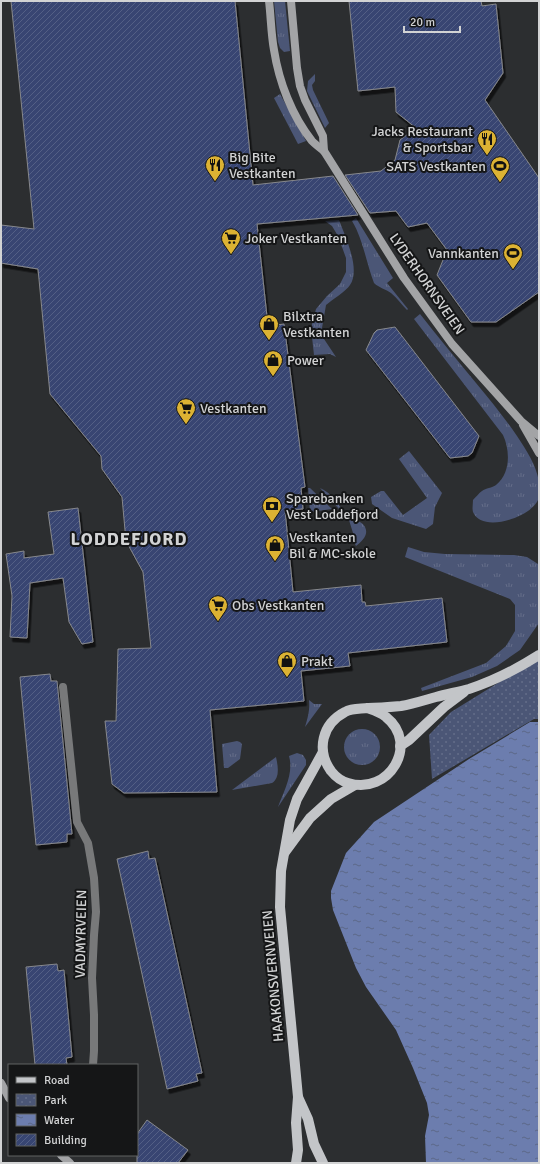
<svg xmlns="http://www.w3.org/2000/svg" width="540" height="1164" font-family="Signika,sans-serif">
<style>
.grass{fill:url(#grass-tufts)}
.park{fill:url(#park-dots)}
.water{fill:url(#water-ripples)}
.building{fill:url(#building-hatch);stroke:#87888c;filter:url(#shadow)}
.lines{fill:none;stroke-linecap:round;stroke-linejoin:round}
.minor{stroke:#78797a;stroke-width:8}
.secondary{stroke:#a3a4a6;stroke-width:8}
.primary{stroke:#c3c5c8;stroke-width:10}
.labels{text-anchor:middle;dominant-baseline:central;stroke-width:4;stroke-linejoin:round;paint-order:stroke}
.poi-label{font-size:14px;fill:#d2d3d4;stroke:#151617;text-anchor:start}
.street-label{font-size:14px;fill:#d2d3d4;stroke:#151617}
.district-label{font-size:18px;font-weight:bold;letter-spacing:1px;fill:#d2d3d4;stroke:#151617}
</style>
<defs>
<pattern id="grass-tufts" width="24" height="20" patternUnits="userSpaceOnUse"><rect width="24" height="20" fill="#4b5676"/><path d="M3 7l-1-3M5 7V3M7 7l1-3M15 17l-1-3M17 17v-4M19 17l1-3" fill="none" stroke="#646d89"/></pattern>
<pattern id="park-dots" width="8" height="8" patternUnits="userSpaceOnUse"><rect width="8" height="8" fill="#4b5676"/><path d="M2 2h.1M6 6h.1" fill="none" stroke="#646d89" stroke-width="1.8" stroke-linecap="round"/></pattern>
<pattern id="water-ripples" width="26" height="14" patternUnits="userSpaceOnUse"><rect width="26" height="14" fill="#6c7dae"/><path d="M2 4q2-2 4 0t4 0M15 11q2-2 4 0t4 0" fill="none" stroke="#5c6788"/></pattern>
<pattern id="building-hatch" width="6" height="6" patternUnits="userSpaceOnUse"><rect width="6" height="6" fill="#374572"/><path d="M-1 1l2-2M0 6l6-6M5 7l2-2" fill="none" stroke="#535f85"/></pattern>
<filter id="shadow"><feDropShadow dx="2.5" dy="4.5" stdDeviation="0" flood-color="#0009"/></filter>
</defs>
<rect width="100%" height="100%" fill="#2c2e30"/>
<!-- grass -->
<g class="grass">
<path d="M274 1H285L290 51 284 52 280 48 278 42Z"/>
<path d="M315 74V81L312 85 313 90 329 123 325 128 307 91 308 81Z"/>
<path d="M280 94 306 141 298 144 274 98Z"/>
<path d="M356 218 393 278 387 283 408 309 407 310C402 305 397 298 391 293 386 289 379 288 374 283 366 262 363 239 352 221Z"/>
<path d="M339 220C345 236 361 269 350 285 346 291 332 300 326 305L322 328 324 339 336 357 330 354 314 355 311 328 316 309 327 296 340 284 346 272V258L338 236 332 226 325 221Z"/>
<path d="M420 314C438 337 457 360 476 383 490 400 504 417 517 436 526 450 536 464 539 482 540 487 539 495 538 500 531 517 482 534 473 512 472 508 473 504 473 500 476 497 479 493 482 491 486 488 492 488 496 485 511 473 510 450 503 435L414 319Z"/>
<path d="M409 451 442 493 435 507 433 524 426 529 392 518 372 504 371 497 381 491H384L403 515 427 498 399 459Z"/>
<path d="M308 488H310L332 509 310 512Z"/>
<path d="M320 488C334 494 338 507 349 516 354 520 362 521 365 527 369 535 362 541 356 546L355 544 353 533 349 520Z"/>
<path d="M408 547 424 552 445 554 514 555 527 557 538 564 539 623 520 650 497 666 472 677 422 691 421 688 486 663 506 646 515 631V605L510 599 405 557Z"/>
<path d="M309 700 314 704H322L305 727C308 717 310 710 309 700Z"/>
<circle cx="362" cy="747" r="18"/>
<path d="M237 741 240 742 242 744 240 759 228 768H224L222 744Z"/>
<path d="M297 753 303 755 306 760V765L278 807C284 791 294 773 289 756Z"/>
<path d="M276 757C278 766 280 778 272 783L232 790Z"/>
</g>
<!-- park -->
<path class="park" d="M539 656V719H534L432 779 429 735 451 712 530 663Z"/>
<!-- water -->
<path class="water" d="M530 722H539V1163H426L425 1136 429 1115 427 1103 413 1068 396 1030 366 987 356 968 333 910 331 898V891L346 853 374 822 469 759Z"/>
<!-- building -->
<g class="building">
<path d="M11 1H235L253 185 333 176 358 215 257 224 268 326 284 324 305 487 301 488 303 509 285 510 293 592 361 585 362 602H365L366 606 442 598 447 642 348 653 350 666 301 671 304 701 210 710 217 792 124 793 112 784 105 721H116L118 649 151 648 143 572 126 541 122 497 102 469 101 456 50 394 38 269 1 263V225L34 229Z"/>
<path d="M349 1H481L482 6 496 4 503 73 485 100 539 178V292L496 322H471L437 275 447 250 427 223 408 227 396 211 370 213 345 175 381 171 395 160 400 140 416 128 396 112 395 87 358 91Z"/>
<path d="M395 327 479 436 472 453 468 456 450 458 366 350 374 333 377 330Z"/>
<path d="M78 508 93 642 82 644 69 622 63 578 30 583 27 638 10 637 12 596 6 554 24 551V558L54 554 48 512Z"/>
<path d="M50 674 51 681H57L72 834H67V842L36 845 20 677Z"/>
<path d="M148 851 149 859 155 858 202 1073 196 1074 198 1081 167 1089 117 859Z"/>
<path d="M57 964 58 971 64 970 72 1057 66 1058 67 1065H35L26 967Z"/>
<path d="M147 1120 188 1150 178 1163H137V1134Z"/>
</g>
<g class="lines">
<!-- minor -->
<path class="minor" d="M63 687 77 822 88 843 94 878 96 912 94 935 92 978 94 1015V1051L93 1065"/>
<!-- secondary -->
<g class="secondary">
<path d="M269 1C271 17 271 34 274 50 279 82 292 116 312 141 316 145 320 148 324 151L404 278 452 344 521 421 539 436"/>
<path d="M291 1 297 68 300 86 305 100 323 136 324 151"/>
<path d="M523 425 539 453"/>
<path d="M1 1083 9 1098"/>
<path d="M61 1155 70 1163"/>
</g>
<!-- primary -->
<g class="primary">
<path d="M367 708C373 710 380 712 386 717 420 744 389 796 348 783 341 781 335 776 331 771 316 750 322 724 345 712 352 708 360 709 368 708 379 708 390 707 401 706 413 704 425 700 436 697 447 694 458 692 469 689 494 681 517 669 539 655"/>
<path d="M400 746 409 740 444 707 464 692"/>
<path d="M285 852 310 818 331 799 355 785"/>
<path d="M298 1097 308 1119 314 1144 323 1163"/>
<path d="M296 1163 298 1150 296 1123 298 1097 280 907 281 871 290 820 297 799 323 752"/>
</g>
</g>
<!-- icons -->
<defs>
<symbol id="restaurant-pin" viewBox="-11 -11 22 30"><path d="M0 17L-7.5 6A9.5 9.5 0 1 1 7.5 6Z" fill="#dcb233" stroke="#151617"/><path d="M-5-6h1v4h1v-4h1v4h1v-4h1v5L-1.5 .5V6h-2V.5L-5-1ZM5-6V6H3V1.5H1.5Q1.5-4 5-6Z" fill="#111"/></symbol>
<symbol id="stadium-pin" viewBox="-11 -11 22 30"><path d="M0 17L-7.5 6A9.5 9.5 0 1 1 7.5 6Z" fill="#dcb233" stroke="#151617"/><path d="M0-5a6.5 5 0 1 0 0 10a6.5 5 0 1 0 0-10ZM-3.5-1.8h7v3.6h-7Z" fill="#111"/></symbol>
<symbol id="supermarket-pin" viewBox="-11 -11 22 30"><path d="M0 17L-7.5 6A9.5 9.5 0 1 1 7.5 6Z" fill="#dcb233" stroke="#151617"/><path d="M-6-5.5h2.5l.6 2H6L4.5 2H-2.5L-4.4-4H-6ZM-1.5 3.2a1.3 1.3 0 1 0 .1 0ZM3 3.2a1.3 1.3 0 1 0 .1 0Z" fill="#111"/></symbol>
<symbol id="shop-pin" viewBox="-11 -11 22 30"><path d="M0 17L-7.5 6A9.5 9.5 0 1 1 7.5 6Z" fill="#dcb233" stroke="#151617"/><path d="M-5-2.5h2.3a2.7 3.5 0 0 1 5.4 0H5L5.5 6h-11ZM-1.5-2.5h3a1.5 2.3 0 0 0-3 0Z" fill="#111"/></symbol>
<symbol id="bank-pin" viewBox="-11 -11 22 30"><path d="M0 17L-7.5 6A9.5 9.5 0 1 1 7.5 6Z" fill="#dcb233" stroke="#151617"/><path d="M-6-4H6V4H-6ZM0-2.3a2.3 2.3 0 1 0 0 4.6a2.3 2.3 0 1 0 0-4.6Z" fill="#111"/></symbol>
</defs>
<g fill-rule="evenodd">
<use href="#restaurant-pin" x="476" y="128" width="22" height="30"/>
<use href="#restaurant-pin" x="204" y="154" width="22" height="30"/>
<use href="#stadium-pin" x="489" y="155" width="22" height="30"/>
<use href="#supermarket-pin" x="220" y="227" width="22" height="30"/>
<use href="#stadium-pin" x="502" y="242" width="22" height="30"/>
<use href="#shop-pin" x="258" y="313" width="22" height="30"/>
<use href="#shop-pin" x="262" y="349" width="22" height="30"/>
<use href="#supermarket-pin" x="175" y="397" width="22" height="30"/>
<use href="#bank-pin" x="261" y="495" width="22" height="30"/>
<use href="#shop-pin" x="264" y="534" width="22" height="30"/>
<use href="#supermarket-pin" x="207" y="594" width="22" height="30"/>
<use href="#shop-pin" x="276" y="650" width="22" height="30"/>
</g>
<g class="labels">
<!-- poi labels -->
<g class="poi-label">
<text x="473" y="131" text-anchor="end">Jacks Restaurant<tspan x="473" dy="16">&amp; Sportsbar</tspan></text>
<text x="229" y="157">Big Bite<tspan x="229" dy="16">Vestkanten</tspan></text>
<text x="486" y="166" text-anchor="end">SATS Vestkanten</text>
<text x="245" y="238">Joker Vestkanten</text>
<text x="499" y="253" text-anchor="end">Vannkanten</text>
<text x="283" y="316">Bilxtra<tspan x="283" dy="16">Vestkanten</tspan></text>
<text x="287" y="360">Power</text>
<text x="200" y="408">Vestkanten</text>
<text x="286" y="498">Sparebanken<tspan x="286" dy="16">Vest Loddefjord</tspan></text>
<text x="289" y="537">Vestkanten<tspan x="289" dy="16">Bil &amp; MC-skole</tspan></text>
<text x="232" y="605">Obs Vestkanten</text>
<text x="301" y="661">Prakt</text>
</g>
<!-- street labels -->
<g class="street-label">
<text transform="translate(427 284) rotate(55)">LYDERHORNSVEIEN</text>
<text transform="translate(81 934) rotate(-89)">VADMYRVEIEN</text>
<text transform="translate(273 976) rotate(-95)">HAAKONSVERNVEIEN</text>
</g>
<!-- district labels -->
<g class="district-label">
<text x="129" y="539">LODDEFJORD</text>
</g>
</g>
<!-- border -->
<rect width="540" height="1164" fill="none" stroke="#d2d3d4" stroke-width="4"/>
<!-- legend -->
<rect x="8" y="1064" width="130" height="92" fill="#151617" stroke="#616263"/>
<rect x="16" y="1077" width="20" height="6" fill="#c3c5c8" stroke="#616263"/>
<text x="44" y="1084" font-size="12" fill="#d2d3d4">Road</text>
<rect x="16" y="1094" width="20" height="12" fill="url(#park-dots)" stroke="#616263"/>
<text x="44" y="1104" font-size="12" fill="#d2d3d4">Park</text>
<rect x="16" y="1114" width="20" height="12" fill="url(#water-ripples)" stroke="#616263"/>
<text x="44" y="1124" font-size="12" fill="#d2d3d4">Water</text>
<rect x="16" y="1134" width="20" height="12" fill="url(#building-hatch)" stroke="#616263"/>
<text x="44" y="1144" font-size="12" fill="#d2d3d4">Building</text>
<!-- scale -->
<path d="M404 26v6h56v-6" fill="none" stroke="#d2d3d4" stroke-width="2"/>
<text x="410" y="26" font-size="12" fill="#d2d3d4" stroke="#151617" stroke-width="3" paint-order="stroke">20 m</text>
</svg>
